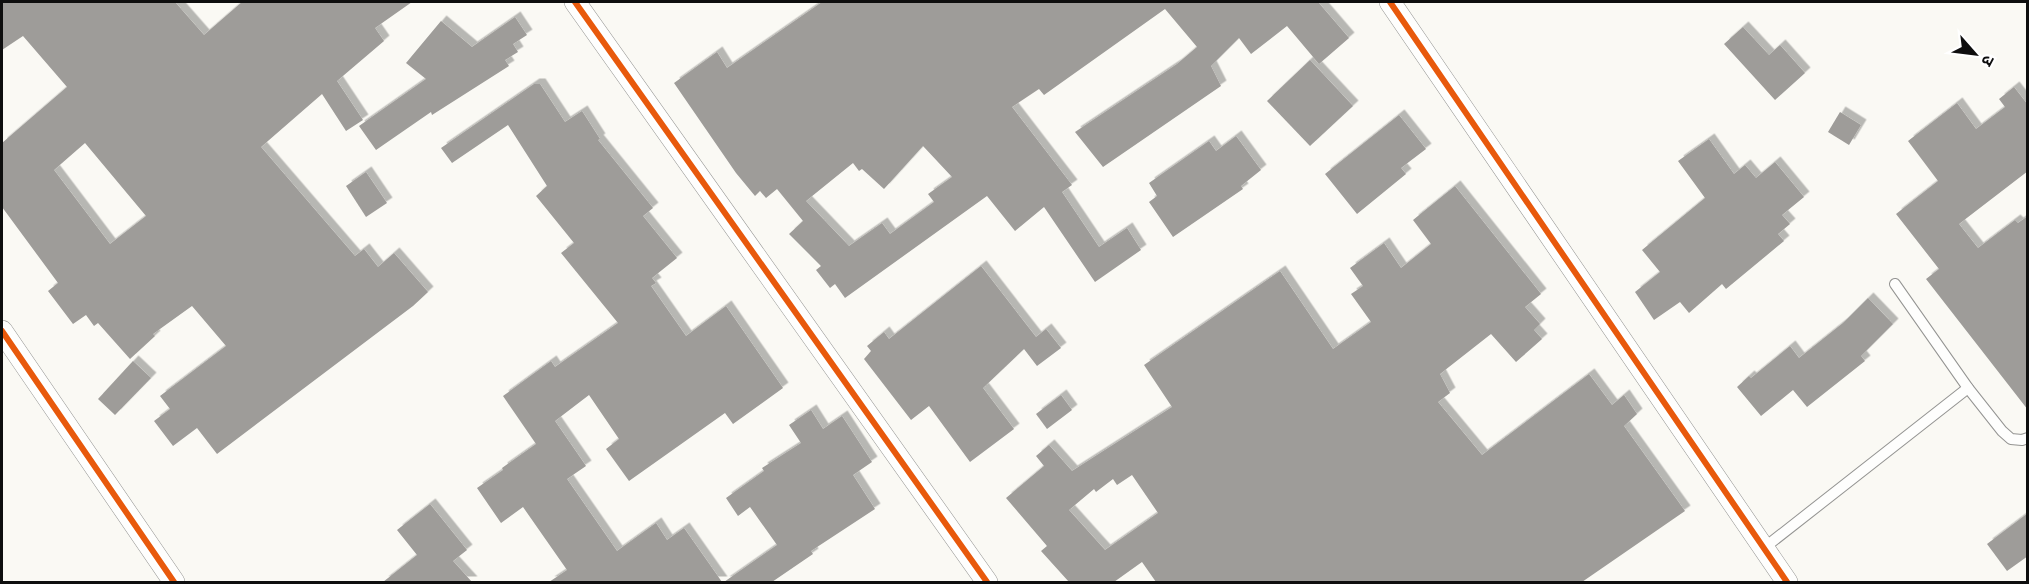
<svg xmlns="http://www.w3.org/2000/svg" width="2029" height="584" font-family="'Playfair Display','Noto Sans Devanagari',serif">
<style>
.building{fill:#9e9c99;fill-rule:evenodd;filter:url(#shadow)}
.lines{fill:none;stroke-linecap:round;stroke-linejoin:round}
.service-casing{stroke:#949492;stroke-width:12}
.minor-casing{stroke:#949492;stroke-width:22}
.service{stroke:#fefefd;stroke-width:10}
.minor{stroke:#fefefd;stroke-width:21}
.cycleway-casing{stroke:#fff;stroke-width:10}
.cycleway{stroke:#e8590c;stroke-width:6}
</style>
<defs>
<filter id="shadow"><feDropShadow dx="5.5" dy="-5.5" stdDeviation="0" flood-color="#0004"/></filter>
</defs>
<rect width="100%" height="100%" fill="#faf9f4"/>
<!-- building -->
<g class="building">
<path d="M2 2H175L204 35 242 2H412L375 28 384 41 337 81 363 120 346 131 322 94 261 147 355 256 364 249 378 267 394 253 428 292 413 306 217 454 197 428 173 446 154 421 170 409 160 396 226 346 192 306 153 334 155 336 130 359 98 323 94 326 86 315 73 324 48 291 58 283 2 207V143L67 87 23 36 2 50ZM85 143 146 216 110 244 54 170Z"/>
<path d="M822 2H1318L1349 38 1319 64 1287 26 1251 54 1239 38 1211 66 1221 86 1103 167 1075 132 1177 64 1197 47 1165 9 1044 95 1039 89 1012 107 1072 185 1062 192 1099 247 1127 228 1141 250 1095 282 1044 207 1015 231 987 196 845 298 835 284 830 288 816 270 821 266 789 234 803 221 777 189 766 198 760 191 755 196 736 173 674 83 717 52 727 68ZM923 146 952 177 928 194 934 202 890 234 882 223 849 246 806 201 853 163 859 171 862 169 884 189Z"/>
<path d="M515 17 527 35 513 44 518 52 505 60 509 66 432 115 431 112 376 150 359 126 426 79 406 63 441 21 472 47Z"/>
<path d="M1743 27 1769 55 1780 45 1805 73 1775 100 1724 44Z"/>
<path d="M1310 60 1353 106 1310 146 1267 101Z"/>
<path d="M534 84H540L565 122 582 111 600 139 598 140 653 208 643 216 677 258 652 278 656 283 651 286 686 336 726 306 783 388 733 424 725 413 629 481 606 449 619 439 589 395 555 421 586 466 567 479 617 551 656 523 667 540 684 528 722 582H549L567 570 523 507 501 523 477 488 503 470 502 468 536 444 503 396 551 361 555 367 618 323 561 253 574 243 536 196 547 186 508 125 452 163 441 148Z"/>
<path d="M2014 87 2028 105V171L1959 224 1978 248 2015 220 2018 223 2028 216V410L1926 279 1939 269 1896 214 1938 181 1908 141 1957 103 1976 129 2005 107 1999 99Z"/>
<path d="M1840 112 1861 125 1849 145 1828 132Z"/>
<path d="M1399 115 1426 149 1401 168 1406 174 1357 214 1325 174Z"/>
<path d="M1236 136 1261 170 1241 186 1243 189 1173 237 1149 202 1157 196 1149 183 1209 141 1216 151Z"/>
<path d="M1709 139 1734 174 1745 165 1756 178 1775 162 1804 197 1782 215 1790 224 1778 234 1784 241 1726 289 1722 284 1689 313 1680 302 1654 320 1635 292 1660 272 1642 250 1705 198 1678 161Z"/>
<path d="M366 172 387 203 366 217 346 186Z"/>
<path d="M1455 186 1541 294 1525 307 1540 324 1534 330 1542 339 1516 362 1491 334 1440 374 1450 393 1438 402 1482 455 1589 374 1612 405 1624 395 1637 414 1624 426 1685 511 1582 582H1156L1142 562 1114 582H1069L1041 551 1047 546 1006 498 1044 466 1036 456 1049 445 1072 471 1172 407 1144 365 1280 271 1333 349 1371 322 1351 294 1363 286 1350 268 1384 243 1401 268 1431 244 1413 220ZM1132 475 1158 513 1105 550 1069 510 1094 489 1096 492 1113 479 1117 485Z"/>
<path d="M981 266 1036 337 1046 329 1061 348 1037 366 1024 349 983 388 1014 429 970 462 929 406 911 420 864 359 871 351 867 346 884 332 889 339Z"/>
<path d="M1868 298 1893 324 1861 356 1865 361 1807 407 1793 390 1761 416 1737 387 1749 376 1751 378 1790 346 1799 358 1843 323Z"/>
<path d="M133 361 151 378 115 415 98 399Z"/>
<path d="M1061 395 1072 410 1047 429 1036 414Z"/>
<path d="M811 410 823 429 842 416 872 462 853 475 875 509 811 551 813 554 772 582H724L777 545 750 507 738 516 726 498 764 471 762 468 801 443 789 425Z"/>
<path d="M430 504 467 550 453 561 472 582H383L417 555 397 530Z"/>
<path d="M2028 513V556L2007 571 1987 544Z"/>
</g>
<g class="lines">
<defs>
<g id="service">
<path d="M1895 284 1968 388 2002 431 2011 439 2022 440 2028 438"/>
<path d="M1764 548 1968 388"/>
</g>
<g id="minor">
<path d="M575 2 987 582"/>
<path d="M1390 2 1787 582"/>
<path d="M2 331 174 582"/>
</g>
</defs>
<!-- service casing -->
<use href="#service" class="service-casing"/>
<!-- minor casing -->
<use href="#minor" class="minor-casing"/>
<!-- service -->
<use href="#service" class="service"/>
<!-- minor -->
<use href="#minor" class="minor"/>
<defs>
<g id="cycleway">
<path d="M575 2 987 582"/>
<path d="M1390 2 1787 582"/>
<path d="M2 331 174 582"/>
</g>
</defs>
<!-- cycleway casing -->
<use href="#cycleway" class="cycleway-casing"/>
<!-- cycleway -->
<use href="#cycleway" class="cycleway"/>
</g>
<!-- border -->
<rect width="2029" height="584" fill="none" stroke="#0e0e0e" stroke-width="6"/>
<!-- north arrow -->
<g transform="translate(1975 54) rotate(118)" stroke="#ffffff" stroke-width="4.5" paint-order="stroke">
<path d="M0-4.5L10 22L0 15L-10 22Z" fill="#0e0e0e"/>
<text y="-9" font-size="16" font-weight="bold" text-anchor="middle" fill="#0e0e0e">उ</text>
</g>
</svg>
